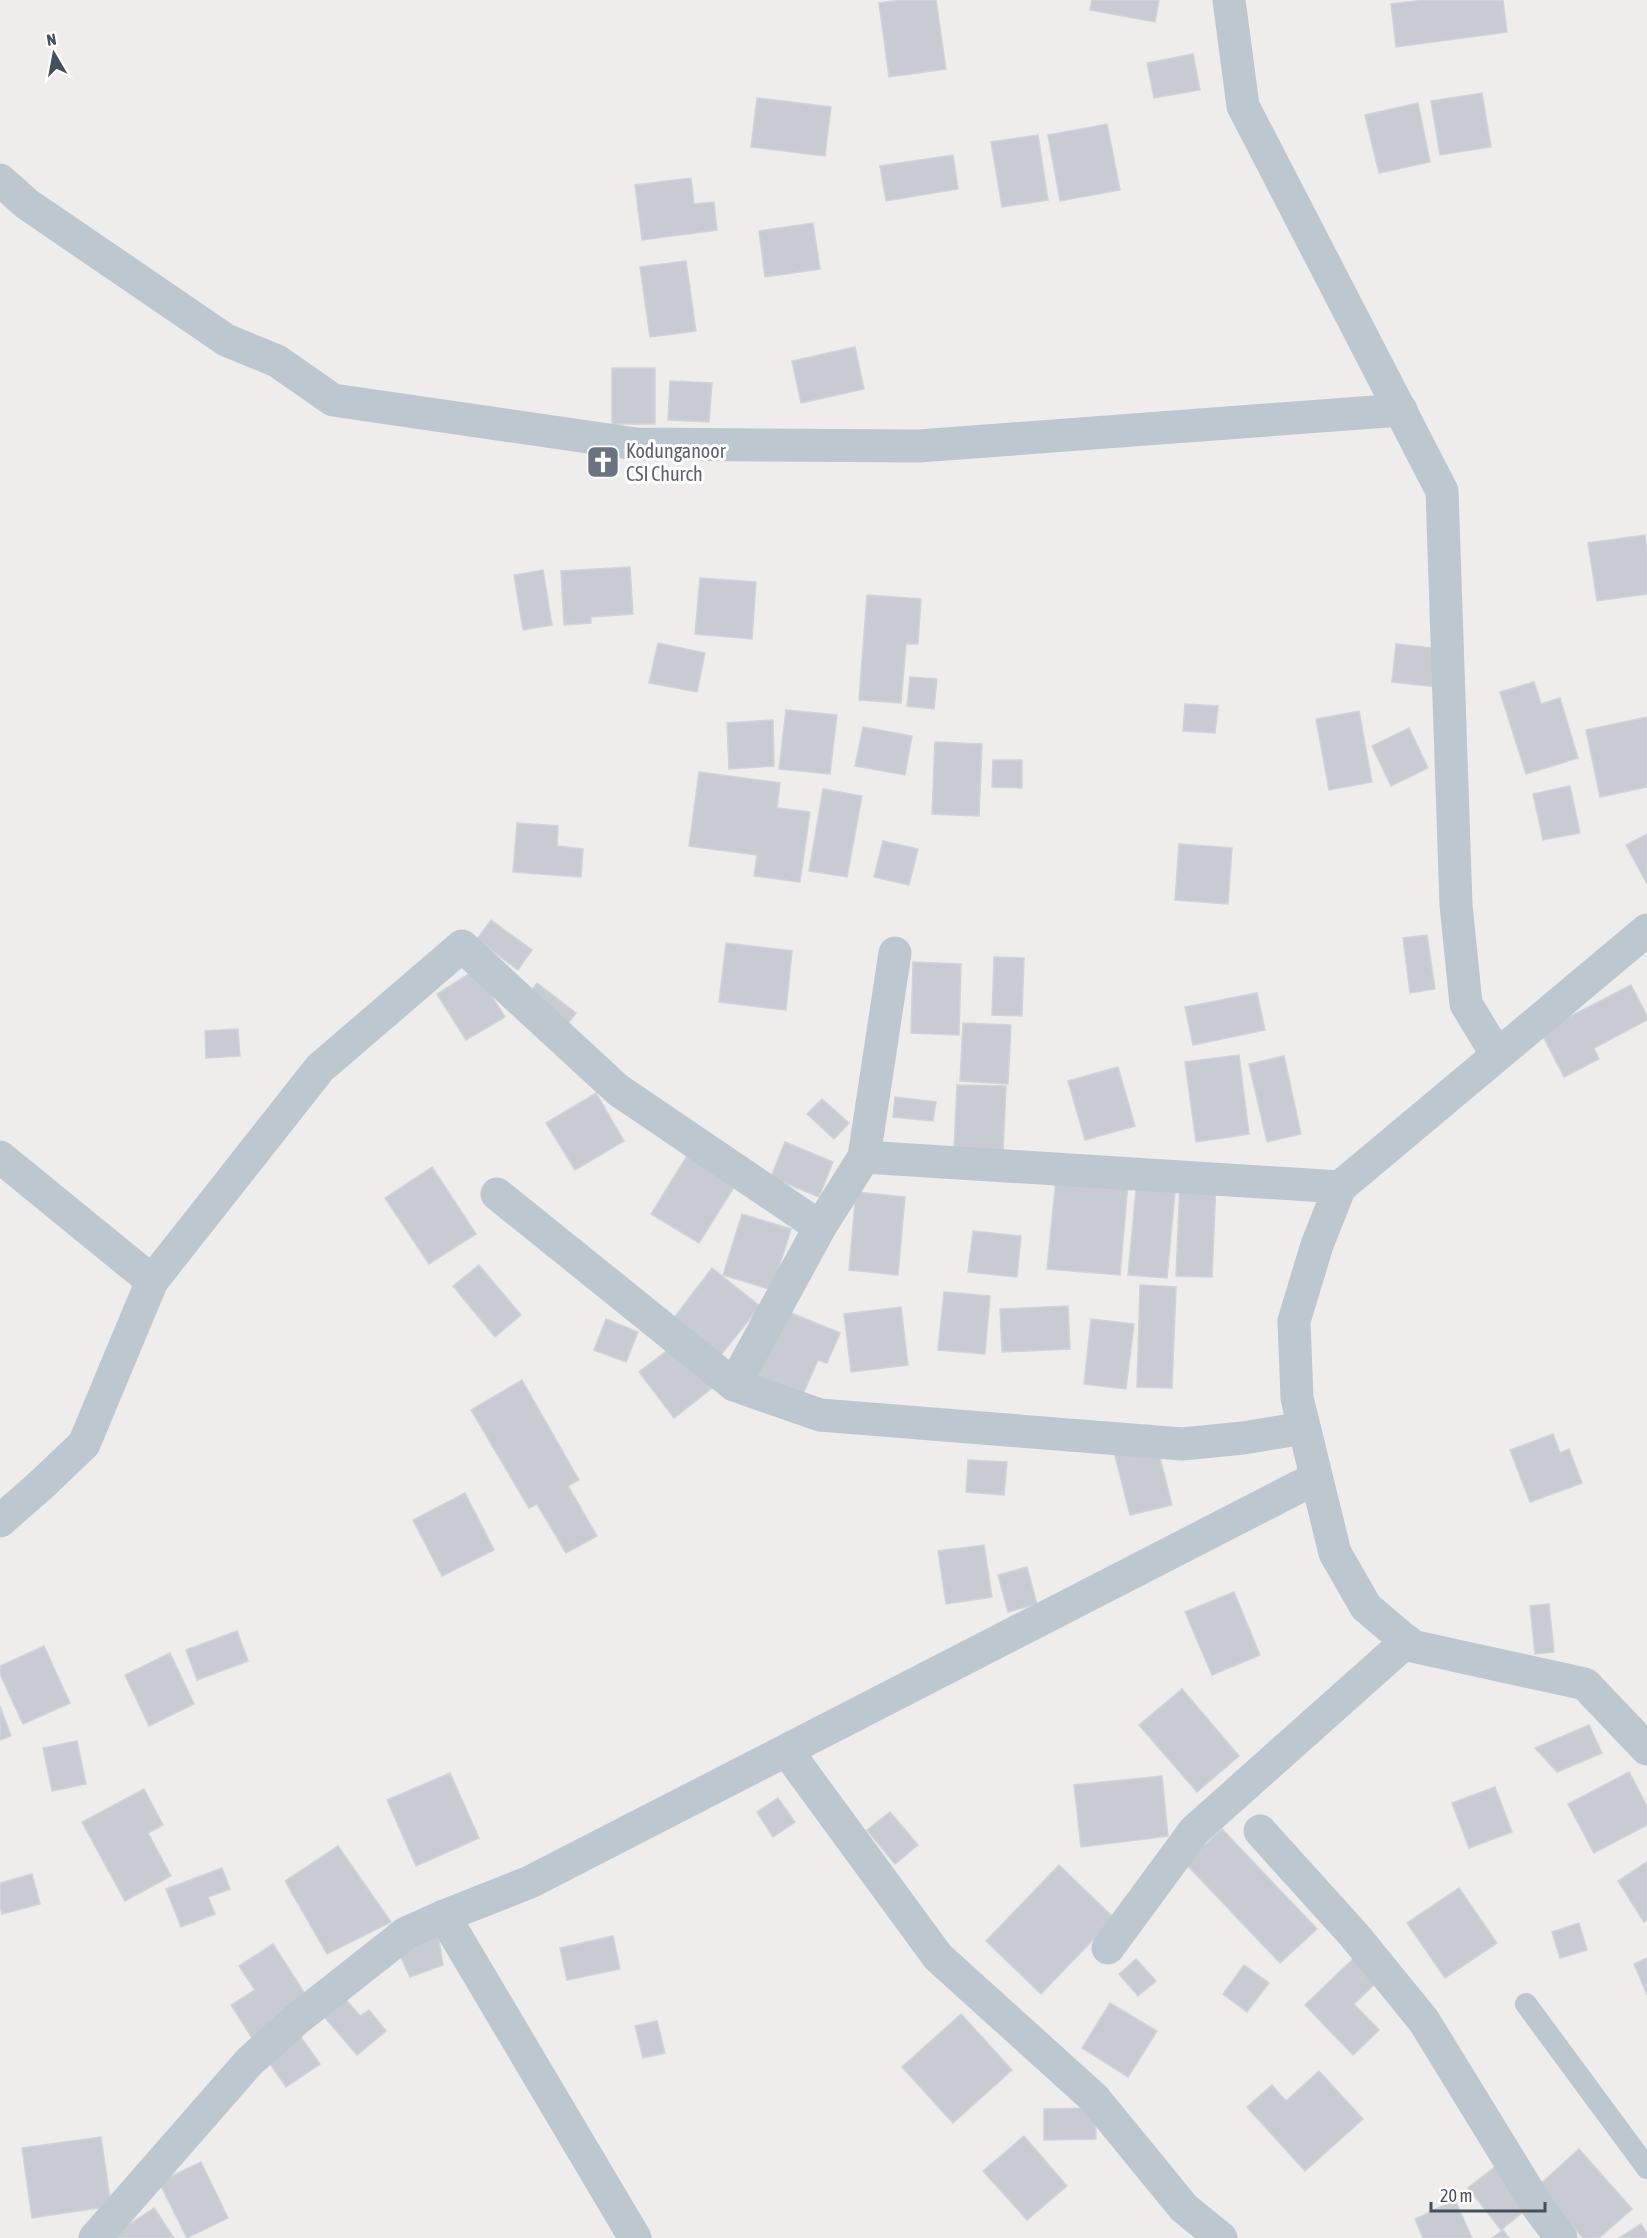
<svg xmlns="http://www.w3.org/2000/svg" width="1647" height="2238" font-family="'Asap Condensed',sans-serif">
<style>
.building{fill:#c9cbd2;stroke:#d0d3d8;stroke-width:1.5}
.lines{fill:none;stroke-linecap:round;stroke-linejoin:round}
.service{stroke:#bcc7cf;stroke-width:22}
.minor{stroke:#bcc7cf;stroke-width:33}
.labels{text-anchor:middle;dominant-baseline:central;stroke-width:6;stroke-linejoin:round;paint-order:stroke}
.worship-label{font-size:20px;fill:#5b616d;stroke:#fff;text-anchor:start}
</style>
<rect width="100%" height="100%" fill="#efecec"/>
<!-- building -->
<g class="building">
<path d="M901 0H936L946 69 889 77 879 3Z"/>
<path d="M1092 0H1159L1155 22 1090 10Z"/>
<path d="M1424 0H1503L1507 32 1396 47 1391 4Z"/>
<path d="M1193 54 1200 90 1154 98 1147 63Z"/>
<path d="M1482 93 1491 147 1440 155 1431 101Z"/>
<path d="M757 98 831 107 825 156 751 147Z"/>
<path d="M1418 103 1430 162 1379 173 1365 115Z"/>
<path d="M1107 124 1120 190 1060 201 1048 135Z"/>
<path d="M1038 135 1048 200 1002 207 991 142Z"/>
<path d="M953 155 958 189 886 201 880 166Z"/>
<path d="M691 178 694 204 714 202 717 230 642 240 635 185Z"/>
<path d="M813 223 820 269 765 277 759 231Z"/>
<path d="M686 261 696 331 650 337 640 267Z"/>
<path d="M855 347 864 389 801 403 792 361Z"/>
<rect x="612" y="368" width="43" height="56"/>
<path d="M670 381 712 383 709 422 668 420Z"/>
<path d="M1645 535 1647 552V594L1597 601 1588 543Z"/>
<path d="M630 567 633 614 591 617V623L564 625 561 571Z"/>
<path d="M543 570 552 625 523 630 514 575Z"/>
<path d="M700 578 756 582 752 639 695 634Z"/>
<path d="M867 595 921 599 918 644H906L901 703 859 700Z"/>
<path d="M658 643 705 653 697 692 649 683Z"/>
<path d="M1396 644 1450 650 1446 688 1392 682Z"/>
<path d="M910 677 937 679 934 709 907 706Z"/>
<path d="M1534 682 1541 704 1560 698 1578 758 1526 774 1500 692Z"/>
<path d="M1185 704 1218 706 1215 733 1183 731Z"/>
<path d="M786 710 837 715 830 774 779 769Z"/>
<path d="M1359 711 1372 782 1329 790 1316 719Z"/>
<path d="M1647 717V787L1600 797 1586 730Z"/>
<path d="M773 720 774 766 729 769 727 723Z"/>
<path d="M863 727 912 736 905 775 855 766Z"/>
<path d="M1409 728 1428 768 1391 786 1372 746Z"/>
<path d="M935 742 982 744 979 816 932 814Z"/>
<path d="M993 760H1022V788L992 787Z"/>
<path d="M699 772 780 783 777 808 810 812 800 882 754 876 757 855 689 846Z"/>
<path d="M1570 786 1580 833 1543 840 1533 794Z"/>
<path d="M823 789 862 796 847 877 809 871Z"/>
<path d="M517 823 558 826 557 846 583 849 581 877 513 872Z"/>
<path d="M1647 834V884L1626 845Z"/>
<path d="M883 841 918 849 909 885 874 877Z"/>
<path d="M1179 844 1232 848 1228 904 1175 900Z"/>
<path d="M491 920 532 950 518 970 477 939Z"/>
<path d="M1427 935 1435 989 1410 993 1403 938Z"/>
<path d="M726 943 792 951 786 1010 719 1002Z"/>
<path d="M994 957 1024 958 1022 1016 992 1015Z"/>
<path d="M913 962 961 964 959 1035 911 1033Z"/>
<path d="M475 970 505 1017 466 1040 437 994Z"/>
<path d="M537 983 576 1013 567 1025 528 995Z"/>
<path d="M1631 985 1647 1016V1020L1594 1048 1599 1059 1564 1077 1539 1028 1569 1012 1571 1016Z"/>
<path d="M1257 993 1265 1030 1193 1045 1185 1007Z"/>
<path d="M963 1023 1011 1025 1008 1084 960 1081Z"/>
<path d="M238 1029 240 1056 206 1058 205 1031Z"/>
<path d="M1239 1055 1249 1134 1196 1142 1185 1062Z"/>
<path d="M1284 1056 1301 1134 1267 1142 1249 1064Z"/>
<path d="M1118 1067 1135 1126 1085 1140 1068 1081Z"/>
<path d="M957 1085 1006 1086 1003 1153 954 1151Z"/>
<path d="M596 1093 624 1141 575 1170 546 1123Z"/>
<path d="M895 1097 936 1102 933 1121 893 1117Z"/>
<path d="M822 1099 849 1123 834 1139 807 1114Z"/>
<path d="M785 1142 833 1162 819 1197 771 1177Z"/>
<path d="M690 1151 738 1181 699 1243 651 1214Z"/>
<path d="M432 1167 476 1234 429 1264 385 1198Z"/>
<path d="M1056 1179 1128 1184 1120 1275 1047 1269Z"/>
<path d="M1137 1179 1176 1182 1167 1278 1128 1275Z"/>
<path d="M1180 1181 1216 1183 1212 1277 1176 1276Z"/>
<path d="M856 1192 905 1197 898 1275 849 1270Z"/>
<path d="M742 1214 791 1229 772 1290 723 1275Z"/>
<path d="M973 1231 1021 1236 1017 1277 968 1272Z"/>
<path d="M479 1265 521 1315 495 1337 453 1286Z"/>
<path d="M712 1268 760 1306 720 1356 673 1319Z"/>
<path d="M1140 1285 1176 1287 1172 1388 1137 1387Z"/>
<path d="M944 1292 990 1296 985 1354 938 1350Z"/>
<path d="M1068 1306 1070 1349 1002 1352 1000 1309Z"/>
<path d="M901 1307 908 1365 851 1372 844 1314Z"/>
<path d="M779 1308 840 1333 827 1363 818 1360 802 1396 751 1374Z"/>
<path d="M606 1319 638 1332 626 1362 594 1350Z"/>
<path d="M1091 1319 1134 1324 1126 1389 1084 1384Z"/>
<path d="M677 1343 712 1388 674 1418 639 1372Z"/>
<path d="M522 1380 579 1480 568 1486 597 1536 566 1553 537 1504 529 1508 471 1410Z"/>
<path d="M1553 1434 1560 1453 1569 1449 1582 1483 1530 1502 1510 1450Z"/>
<path d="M1155 1438 1172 1505 1130 1515 1113 1448Z"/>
<path d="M968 1460 1007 1462 1004 1495 966 1492Z"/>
<path d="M465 1493 494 1550 442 1576 413 1520Z"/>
<path d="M984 1545 992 1597 946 1604 938 1551Z"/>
<path d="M1027 1567 1037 1604 1008 1612 998 1575Z"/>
<path d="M1234 1592 1260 1655 1212 1675 1185 1612Z"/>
<path d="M1549 1604 1554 1652 1535 1654 1530 1606Z"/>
<path d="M237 1631 248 1661 197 1680 186 1650Z"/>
<path d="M44 1646 70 1703 23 1724 0 1674V1666Z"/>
<path d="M170 1653 194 1704 149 1726 125 1675Z"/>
<path d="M1182 1689 1239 1756 1197 1792 1139 1725Z"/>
<path d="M0 1706 11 1736 0 1740Z"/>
<path d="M1589 1725 1602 1753 1557 1772 1535 1748Z"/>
<path d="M77 1741 86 1784 52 1791 43 1748Z"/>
<path d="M1629 1772 1647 1806V1825L1594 1853 1568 1804Z"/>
<path d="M450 1773 479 1838 416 1866 387 1800Z"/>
<path d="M1162 1776 1168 1836 1081 1847 1074 1785Z"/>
<path d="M1495 1787 1512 1832 1469 1848 1452 1803Z"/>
<path d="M144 1789 163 1825 148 1833 171 1876 125 1901 82 1822Z"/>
<path d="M778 1798 795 1822 773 1837 757 1812Z"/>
<path d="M890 1812 918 1845 895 1864 867 1830Z"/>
<path d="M1222 1829 1317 1929 1280 1963 1185 1863Z"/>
<path d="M338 1846 391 1922 327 1954 285 1881Z"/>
<path d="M1647 1862V1921L1644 1922 1618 1881Z"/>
<path d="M1059 1865 1114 1918 1041 1994 986 1941Z"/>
<path d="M222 1868 230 1889 208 1897 215 1914 181 1927 166 1889Z"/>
<path d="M32 1874 40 1904 2 1914 0 1906V1883Z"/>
<path d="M1459 1888 1497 1943 1445 1978 1407 1923Z"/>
<path d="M1579 1923 1587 1950 1560 1958 1552 1932Z"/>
<path d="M437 1928 443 1965 410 1977 395 1945Z"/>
<path d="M613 1936 620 1969 567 1980 560 1948Z"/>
<path d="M273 1944 311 2003 254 2041 231 2005 255 1990 239 1966Z"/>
<path d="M1355 1957 1378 1981 1354 2004 1379 2030 1353 2055 1305 2005Z"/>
<path d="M1647 1958V1995L1634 1964Z"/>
<path d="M1136 1959 1156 1981 1138 1996 1119 1974Z"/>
<path d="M1244 1965 1269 1983 1247 2012 1223 1994Z"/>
<path d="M342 1995 360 2016 369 2010 386 2031 357 2055 321 2013Z"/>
<path d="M1110 2003 1157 2031 1128 2077 1082 2048Z"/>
<path d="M961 2014 1012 2070 953 2123 902 2067Z"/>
<path d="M657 2021 665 2053 643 2058 635 2026Z"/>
<path d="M298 2033 320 2064 286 2087 265 2057Z"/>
<path d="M1319 2071 1363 2119 1305 2171 1247 2107 1272 2085 1286 2101Z"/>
<path d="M1095 2108 1096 2139 1044 2140V2109Z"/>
<path d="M1024 2136 1067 2186 1027 2220 983 2171Z"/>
<path d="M101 2137 111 2206 32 2218 22 2148Z"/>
<path d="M1579 2149 1632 2209 1599 2238H1583L1537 2187Z"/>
<path d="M201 2162 228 2218 187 2238 159 2182Z"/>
<path d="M1496 2166 1528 2208 1501 2230 1468 2188Z"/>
<path d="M1455 2200 1472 2238H1423L1415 2219Z"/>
<path d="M154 2208 174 2238H109Z"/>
<path d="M1641 2224 1647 2233V2238H1619Z"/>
<path d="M1503 2230 1509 2238H1492Z"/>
</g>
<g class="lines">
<!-- service -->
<path class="service" d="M1526 2004 1647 2168"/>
<!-- minor -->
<g class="minor">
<path d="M1229 0 1243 106 1442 491 1456 905 1466 1004 1497 1055"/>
<path d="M0 180 27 204 226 340 277 361 333 400 636 444 919 446 1401 410"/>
<path d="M0 1157 152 1281 84 1444 41 1485 0 1521"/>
<path d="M864 1157 1340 1187 1317 1245 1294 1321 1297 1398 1335 1553 1366 1607 1412 1646 1585 1684 1647 1749"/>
<path d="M1340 1187 1647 930"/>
<path d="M497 1194 734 1385 820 1227 864 1157 895 953"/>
<path d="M152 1281 320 1068 462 946 618 1090 820 1227"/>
<path d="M734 1385 820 1415 1182 1444 1243 1438 1304 1428"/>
<path d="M787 1751 938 1957 1094 2098 1184 2208 1221 2238"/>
<path d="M1260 1831 1354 1935 1424 2021 1538 2207 1561 2238"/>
<path d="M444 1916 635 2238"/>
<path d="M1108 1948 1194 1831 1407 1641"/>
<path d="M95 2238 249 2062 297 2019 406 1933 444 1916 530 1882 1316 1478"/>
</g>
</g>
<!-- icons -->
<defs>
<symbol id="church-square" viewBox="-11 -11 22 22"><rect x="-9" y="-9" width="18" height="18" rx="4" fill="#6b7280" stroke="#fff"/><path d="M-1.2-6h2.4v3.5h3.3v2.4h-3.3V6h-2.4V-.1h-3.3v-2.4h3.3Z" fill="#fff"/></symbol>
</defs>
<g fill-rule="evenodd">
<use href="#church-square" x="584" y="443" width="38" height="38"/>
</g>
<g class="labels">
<!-- worship labels -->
<g class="worship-label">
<text x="626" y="450">Kodunganoor<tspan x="626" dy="23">CSI Church</tspan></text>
</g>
</g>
<!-- north arrow -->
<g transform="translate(54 54) rotate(350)" stroke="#ffffff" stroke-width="4.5" paint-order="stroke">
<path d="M0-4.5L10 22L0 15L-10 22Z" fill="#44505a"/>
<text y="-9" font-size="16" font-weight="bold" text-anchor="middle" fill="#44505a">N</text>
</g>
<!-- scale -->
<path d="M1431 2202v9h114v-9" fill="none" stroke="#44505a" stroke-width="3"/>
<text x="1440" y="2202" font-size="18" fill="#44505a" stroke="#ffffff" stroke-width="4.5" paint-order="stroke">20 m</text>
</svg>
